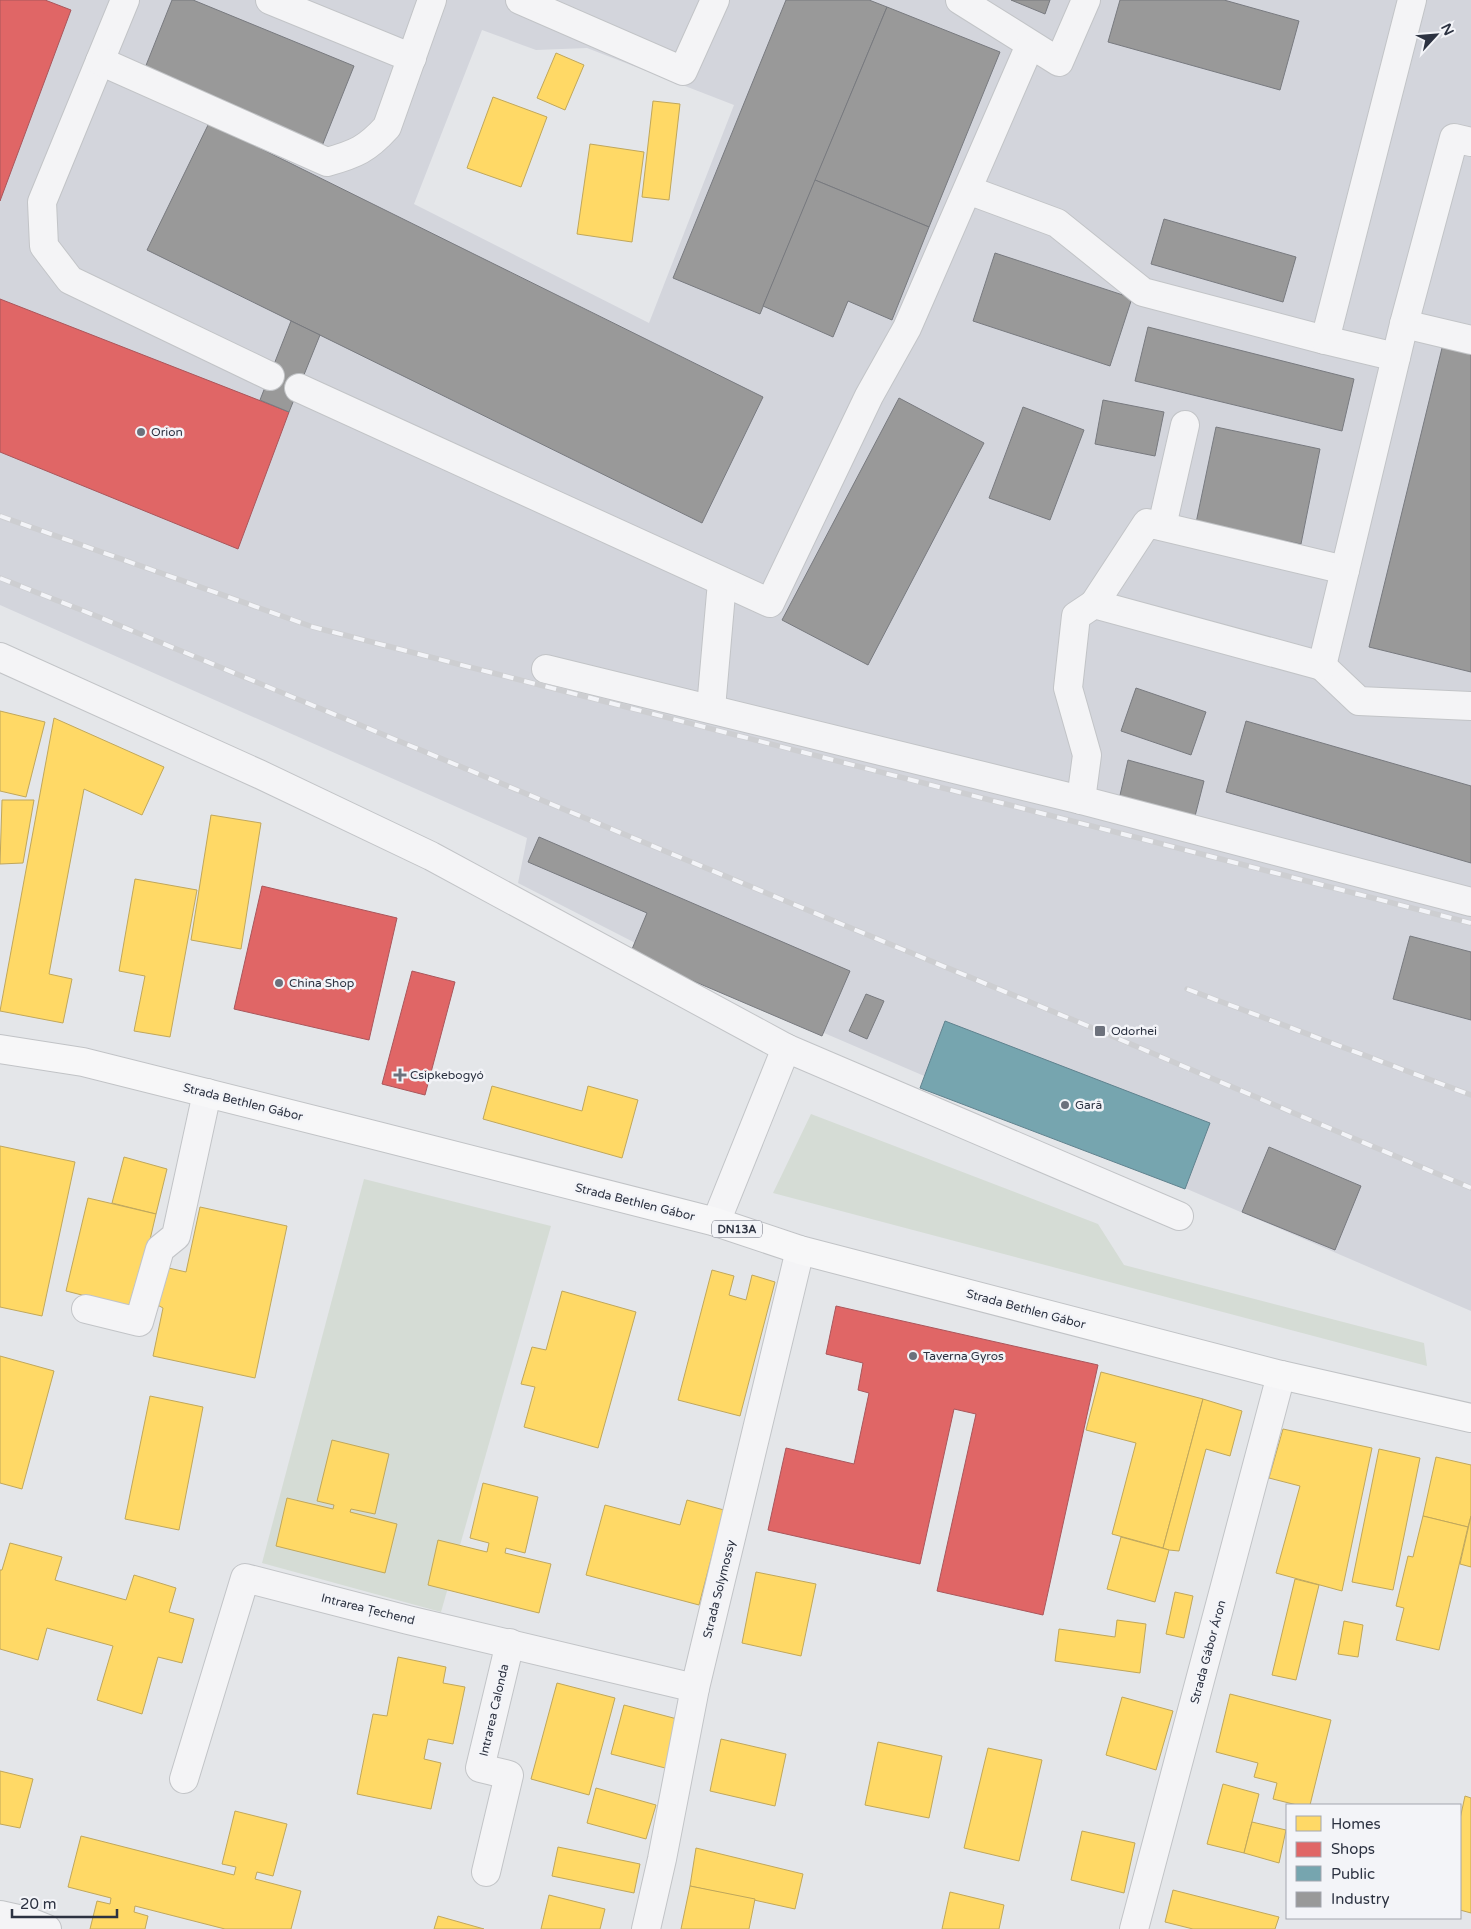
<svg xmlns="http://www.w3.org/2000/svg" width="1471" height="1929" font-family="'Varela Round',sans-serif">
<style>
.built{fill:#d3d5dc;fill-rule:evenodd}
.green{fill:#d5dcd5}
.homes{fill:#ffd966;stroke:#c0a75b}
.shops{fill:#e06666;stroke:#aa565b}
.public{fill:#76a5af;stroke:#60828e}
.industry{fill:#999;stroke:#787a7f}
.lines{fill:none;stroke-linecap:round;stroke-linejoin:round}
.minor-casing{stroke:#c2c4c7;stroke-width:30}
.major-casing{stroke:#c1c3c6;stroke-width:30}
.minor{stroke:#f4f4f6;stroke-width:28}
.major{stroke:#f7f7f8;stroke-width:28}
.rail-casing{stroke:#cdced1;stroke-width:5.5}
.rail{stroke:#f3f4f8;stroke-width:4;stroke-dasharray:11;stroke-linecap:butt}
.poi-dot{fill:#6c717c;stroke:#f3f4f8;stroke-width:2}
.labels{text-anchor:middle;dominant-baseline:central;stroke-width:5;stroke-linejoin:round;paint-order:stroke}
.shield{fill:#f3f4f8;stroke:#686c78;stroke-width:1}
.shield-label{font-size:11px;font-weight:bold;fill:#2c3241}
.poi-label{font-size:12px;fill:#2c3241;stroke:#f3f4f8;text-anchor:start}
.street-label{font-size:12px;fill:#2c3241;stroke:#f3f4f8}
</style>
<rect width="100%" height="100%" fill="#e4e6e9"/>
<!-- built -->
<path class="built" d="M0 0H1471V1311L745 999 518 883 527 838 0 605ZM482 30 536 50 587 48 734 105 649 323 414 204Z"/>
<!-- green -->
<g class="green">
<path d="M811 1114 1098 1224 1124 1265 1424 1343 1427 1366 773 1193Z"/>
<path d="M364 1179 551 1226 441 1612 262 1563Z"/>
</g>
<!-- homes -->
<g class="homes">
<path d="M556 53 584 65 565 110 537 98Z"/>
<path d="M493 97 547 117 521 187 467 168Z"/>
<path d="M653 101 680 104 669 200 642 197Z"/>
<path d="M590 144 644 152 632 242 577 234Z"/>
<path d="M0 711 45 722 26 797 0 791Z"/>
<path d="M54 718 164 767 142 815 84 789 49 974 72 979 63 1023 0 1011Z"/>
<path d="M2 800H34L23 863 0 864Z"/>
<path d="M211 815 261 823 241 949 191 940Z"/>
<path d="M135 879 197 890 170 1037 134 1031 145 976 119 971Z"/>
<path d="M492 1086 582 1111 588 1086 638 1100 622 1158 483 1119Z"/>
<path d="M0 1146 75 1162 42 1316 0 1307Z"/>
<path d="M124 1157 167 1169 156 1214 112 1203Z"/>
<path d="M88 1198 156 1214 134 1308 66 1291Z"/>
<path d="M200 1207 287 1226 255 1378 153 1356 163 1308 152 1302 160 1266 186 1272Z"/>
<path d="M712 1270 734 1276 729 1295 746 1300 752 1275 775 1282 740 1416 678 1400Z"/>
<path d="M562 1291 636 1312 598 1448 524 1427 535 1387 521 1384 532 1347 546 1350Z"/>
<path d="M0 1356 54 1371 22 1489 0 1483Z"/>
<path d="M1101 1372 1203 1399 1163 1548 1112 1534 1136 1443 1086 1430Z"/>
<path d="M150 1396 203 1407 179 1530 125 1519Z"/>
<path d="M1203 1399 1242 1411 1230 1456 1206 1449 1179 1551 1169 1550 1163 1548Z"/>
<path d="M1283 1429 1372 1448 1342 1591 1276 1573 1300 1486 1269 1478Z"/>
<path d="M332 1440 389 1454 375 1514 351 1509 350 1512 397 1524 385 1573 276 1546 287 1498 333 1509 334 1505 317 1501Z"/>
<path d="M1379 1449 1420 1458 1393 1590 1352 1582Z"/>
<path d="M1436 1457 1471 1465V1516L1468 1527 1423 1516Z"/>
<path d="M483 1483 538 1497 525 1553 506 1548 505 1553 551 1564 539 1613 428 1585 438 1540 487 1552 489 1543 470 1538Z"/>
<path d="M687 1500 724 1510 699 1605 586 1575 605 1505 680 1525Z"/>
<path d="M1423 1516 1468 1527 1439 1650 1396 1640 1404 1608 1396 1606 1408 1556 1413 1557Z"/>
<path d="M1471 1516V1567L1460 1564Z"/>
<path d="M1121 1537 1169 1550 1155 1602 1107 1589Z"/>
<path d="M10 1543 62 1557 55 1580 126 1600 134 1575 176 1588 169 1612 194 1619 182 1663 158 1657 142 1714 97 1700 113 1646 47 1628 38 1660 0 1649V1570H2Z"/>
<path d="M756 1572 816 1584 801 1656 742 1643Z"/>
<path d="M1295 1579 1319 1585 1296 1680 1272 1675Z"/>
<path d="M1175 1592 1193 1596 1184 1638 1166 1634Z"/>
<path d="M1117 1620 1146 1624 1140 1673 1055 1661 1059 1629 1115 1637Z"/>
<path d="M1344 1621 1363 1625 1358 1657 1338 1654Z"/>
<path d="M398 1657 446 1667 443 1683 465 1687 453 1744 428 1739 424 1759 441 1763 431 1809 357 1794 373 1714 387 1716Z"/>
<path d="M557 1683 615 1698 589 1795 531 1779Z"/>
<path d="M1230 1694 1331 1720 1310 1805H1297L1273 1799 1277 1783 1254 1777 1258 1763 1216 1752Z"/>
<path d="M1122 1697 1173 1711 1156 1770 1106 1755Z"/>
<path d="M624 1705 681 1720 669 1769 611 1754Z"/>
<path d="M721 1739 786 1754 775 1806 710 1791Z"/>
<path d="M878 1742 942 1756 929 1818 865 1805Z"/>
<path d="M988 1748 1042 1760 1019 1861 964 1848Z"/>
<path d="M0 1771 33 1779 20 1828 0 1824Z"/>
<path d="M1223 1784 1259 1794 1244 1853 1207 1844Z"/>
<path d="M596 1788 656 1805 646 1839 587 1823Z"/>
<path d="M1465 1796 1471 1798V1913L1460 1910V1819Z"/>
<path d="M235 1811 287 1824 273 1876 257 1872 255 1879 301 1891 291 1929H225L135 1906 134 1912 148 1916 145 1929H90L97 1901 110 1904 111 1898 68 1887 81 1836 234 1875 236 1867 222 1864Z"/>
<path d="M1252 1822 1286 1830 1279 1863 1244 1853Z"/>
<path d="M1082 1831 1135 1843 1124 1893 1071 1880Z"/>
<path d="M558 1847 640 1864 634 1893 552 1876Z"/>
<path d="M696 1848 803 1874 795 1909 690 1886Z"/>
<path d="M690 1886 755 1899 749 1929H681Z"/>
<path d="M1173 1890 1279 1917 1275 1929H1193L1165 1922Z"/>
<path d="M950 1892 1004 1905 999 1929H942Z"/>
<path d="M549 1895 605 1909 600 1929H541Z"/>
<path d="M438 1916 484 1929H434Z"/>
</g>
<!-- shops -->
<g class="shops">
<path d="M0 0H45L71 10 0 201Z"/>
<path d="M0 299 289 412 238 549 0 452Z"/>
<path d="M262 886 397 918 369 1040 234 1009Z"/>
<path d="M412 971 455 982 425 1095 382 1084Z"/>
<path d="M836 1306 1098 1365 1043 1615 937 1591 976 1414 954 1409 920 1564 768 1530 786 1448 854 1464 869 1393 858 1390 863 1363 826 1354Z"/>
</g>
<!-- public -->
<path class="public" d="M945 1021 1210 1123 1185 1189 920 1088Z"/>
<!-- industry -->
<g class="industry">
<path d="M172 0H193L354 66 322 146 143 73Z"/>
<path d="M786 0H869L887 7 760 314 673 278Z"/>
<path d="M1011 0H1050L1045 14Z"/>
<path d="M1120 0H1224L1299 21 1280 90 1108 42Z"/>
<path d="M887 7 1000 52 929 227 815 180Z"/>
<path d="M209 123 763 397 702 523 147 250Z"/>
<path d="M815 180 929 227 892 320 848 301 833 337 763 306Z"/>
<path d="M1164 219 1296 257 1283 302 1151 264Z"/>
<path d="M995 253 1132 298 1110 366 973 321Z"/>
<path d="M291 321 320 335 289 412 260 400Z"/>
<path d="M1148 327 1354 379 1342 431 1135 381Z"/>
<path d="M1443 344 1471 351V672L1369 647Z"/>
<path d="M899 398 984 443 868 665 782 620Z"/>
<path d="M1103 400 1164 412 1155 456 1095 444Z"/>
<path d="M1023 407 1084 430 1050 520 989 498Z"/>
<path d="M1216 427 1320 449 1301 544 1196 523Z"/>
<path d="M1136 688 1206 712 1191 755 1121 731Z"/>
<path d="M1246 721 1471 786V863L1226 792Z"/>
<path d="M1128 760 1204 781 1193 824 1118 804Z"/>
<path d="M539 837 850 971 822 1036 630 954 647 913 528 862Z"/>
<path d="M1410 936 1471 952V1020L1393 999Z"/>
<path d="M866 994 884 1001 867 1039 849 1031Z"/>
<path d="M1269 1147 1361 1186 1335 1250 1242 1212Z"/>
</g>
<g class="lines">
<defs>
<g id="minor">
<path d="M125 0 42 202 44 246 70 280 270 376"/>
<path d="M270 0 412 58"/>
<path d="M520 0 683 71 715 0"/>
<path d="M960 0 1059 62 1086 0"/>
<path d="M100 61 327 162C356 154 367 149 387 127L432 0"/>
<path d="M968 190 1057 223 1143 292 1325 340 1396 357"/>
<path d="M1404 324 1471 340"/>
<path d="M1325 340 1412 0"/>
<path d="M299 388 770 603 869 396 907 328 1030 45"/>
<path d="M1162 526 1185 425"/>
<path d="M1094 604 1147 523 1345 570"/>
<path d="M0 657 259 774 431 856 786 1048 1179 1216"/>
<path d="M1322 666 1359 701 1471 706"/>
<path d="M546 669 1081 800 1471 902"/>
<path d="M711 708 722 582"/>
<path d="M1081 800 1087 755 1068 688 1076 616 1094 604 1322 666 1404 324 1454 138 1471 142"/>
<path d="M716 1222 786 1048"/>
<path d="M86 1309 139 1322 160 1249 176 1236 207 1093"/>
<path d="M184 1779 245 1578 408 1620 695 1688"/>
<path d="M486 1872 509 1775 480 1768 510 1643"/>
<path d="M0 1915 27 1921 47 1929"/>
<path d="M646 1929 662 1859 695 1688 800 1250"/>
<path d="M1134 1929 1281 1375"/>
</g>
<path id="major" d="M0 1049 83 1062 370 1134 716 1222 800 1250 1281 1375 1471 1418"/>
</defs>
<!-- minor casing -->
<use href="#minor" class="minor-casing"/>
<!-- major casing -->
<use href="#major" class="major-casing"/>
<!-- minor -->
<use href="#minor" class="minor"/>
<!-- major -->
<use href="#major" class="major"/>
<defs>
<g id="rail">
<path d="M0 516 313 627 1471 923"/>
<path d="M0 578 99 617 1100 1031 1471 1188"/>
<path d="M1187 989 1471 1095"/>
</g>
</defs>
<!-- rail casing -->
<use href="#rail" class="rail-casing"/>
<!-- rail -->
<use href="#rail" class="rail"/>
</g>
<!-- markers -->
<g class="poi-dot">
<circle cx="141" cy="432" r="5"/>
<circle cx="279" cy="983" r="5"/>
<rect x="1094" y="1025" width="12" height="12" rx="2.5"/>
<path d="M397.5 1067.5h5v5h5v5h-5v5h-5v-5h-5v-5h5z"/>
<circle cx="1065" cy="1105" r="5"/>
<circle cx="913" cy="1356" r="5"/>
</g>
<g class="labels">
<!-- shield labels -->
<rect class="shield" x="712" y="1220.5" width="50" height="17" rx="4"/>
<g class="shield-label">
<text x="737" y="1229">DN13A</text>
</g>
<!-- poi labels -->
<g class="poi-label">
<text x="151" y="432">Orion</text>
<text x="289" y="983">China Shop</text>
<text x="1111" y="1031">Odorhei</text>
<text x="410" y="1075">Csipkebogyó</text>
<text x="1075" y="1105">Gară</text>
<text x="923" y="1356">Taverna Gyros</text>
</g>
<!-- street labels -->
<g class="street-label">
<text transform="translate(243 1102) rotate(14)">Strada Bethlen Gábor</text>
<text transform="translate(635 1202) rotate(14)">Strada Bethlen Gábor</text>
<text transform="translate(1026 1309) rotate(15)">Strada Bethlen Gábor</text>
<text transform="translate(719 1589) rotate(-76)">Strada Solymossy</text>
<text transform="translate(368 1609) rotate(14)">Intrarea Țechend</text>
<text transform="translate(1208 1652) rotate(-75)">Strada Gábor Áron</text>
<text transform="translate(494 1710) rotate(-77)">Intrarea Calonda</text>
</g>
</g>
<!-- legend -->
<rect x="1286" y="1804" width="175" height="115" fill="#f3f4f8" stroke="#a3a6af"/>
<rect x="1296" y="1816" width="25" height="15" fill="#ffd966" stroke="#a3a6af"/>
<text x="1331" y="1829" font-size="15" fill="#2c3241">Homes</text>
<rect x="1296" y="1842" width="25" height="15" fill="#e06666" stroke="#a3a6af"/>
<text x="1331" y="1854" font-size="15" fill="#2c3241">Shops</text>
<rect x="1296" y="1866" width="25" height="15" fill="#76a5af" stroke="#a3a6af"/>
<text x="1331" y="1879" font-size="15" fill="#2c3241">Public</text>
<rect x="1296" y="1892" width="25" height="15" fill="#999999" stroke="#a3a6af"/>
<text x="1331" y="1904" font-size="15" fill="#2c3241">Industry</text>
<!-- north arrow -->
<g transform="translate(1436 35) rotate(64)" stroke="#f3f4f8" stroke-width="4" paint-order="stroke">
<path d="M0-4L9 19L0 12L-9 19Z" fill="#2c3241"/>
<text y="-8" font-size="14" font-weight="bold" text-anchor="middle" fill="#2c3241">N</text>
</g>
<!-- scale -->
<path d="M12 1909v8h105v-8" fill="none" stroke="#2c3241" stroke-width="2.5"/>
<text x="20" y="1909" font-size="15" fill="#2c3241" stroke="#f3f4f8" stroke-width="4" paint-order="stroke">20 m</text>
</svg>
